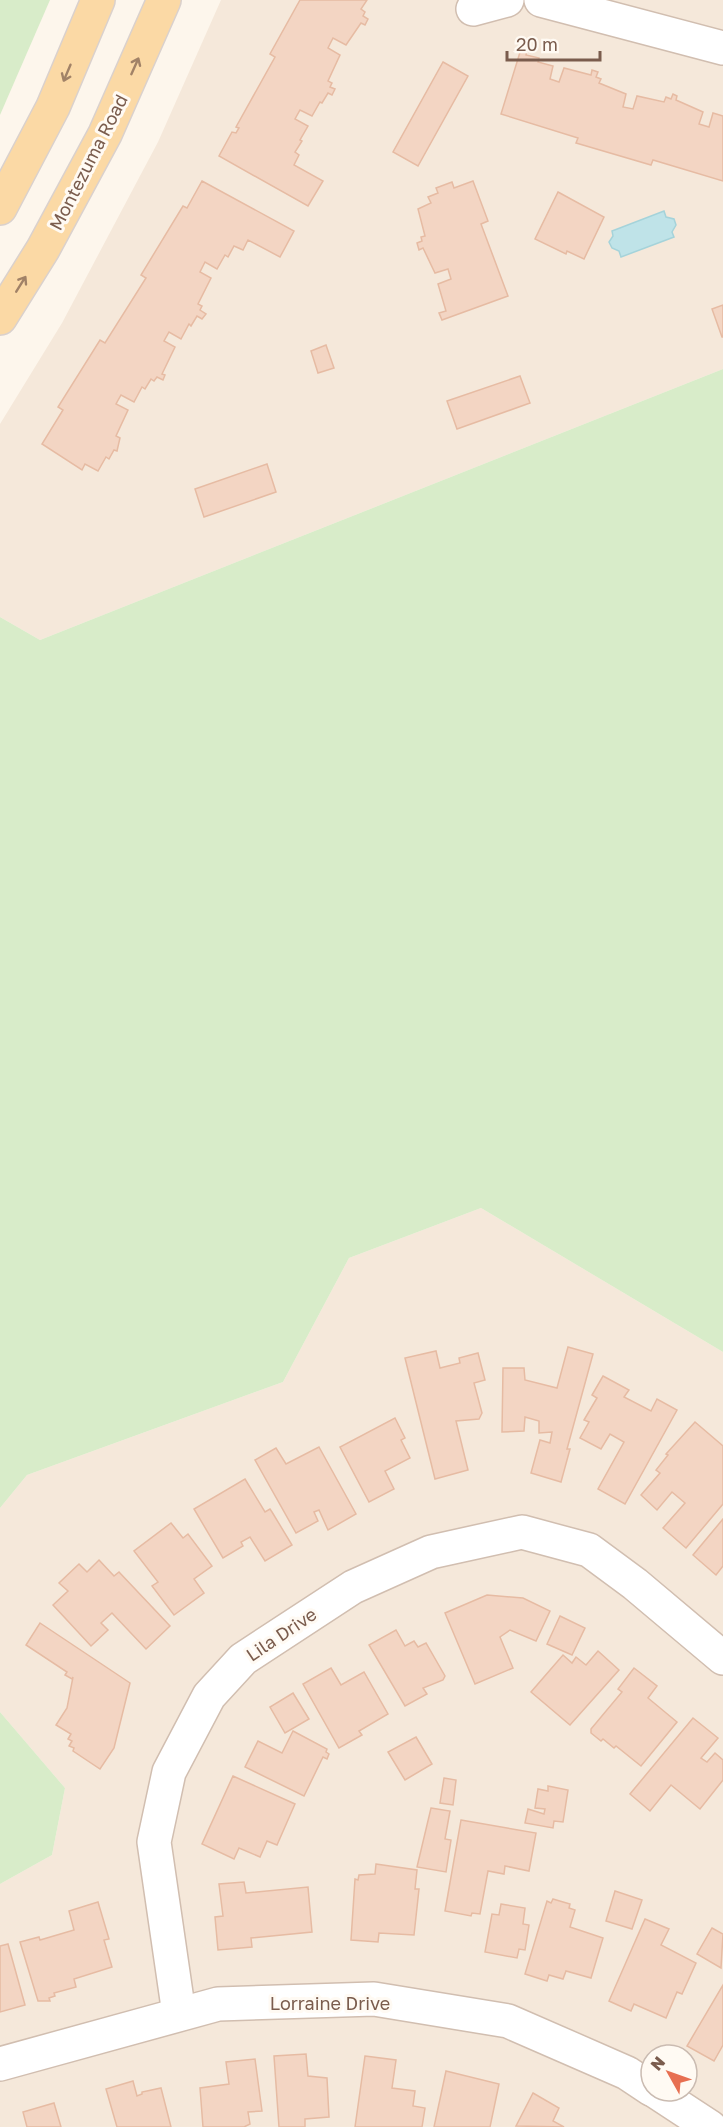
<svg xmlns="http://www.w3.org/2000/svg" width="723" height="2127" font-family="'Golos Text',sans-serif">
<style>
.residential{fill:#f5e8da;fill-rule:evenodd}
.green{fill:#d8ecc9}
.water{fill:#bfe3e8;stroke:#a5d3da;stroke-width:1.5}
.building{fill:#f3d5c3;stroke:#e6bba3;stroke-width:1.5}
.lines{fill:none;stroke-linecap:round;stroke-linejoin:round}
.minor-casing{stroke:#d1beb0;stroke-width:36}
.major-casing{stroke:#dad1cd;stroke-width:36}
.minor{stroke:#fff;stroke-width:33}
.major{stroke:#fbd9a5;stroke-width:33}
.oneway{stroke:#a18267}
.labels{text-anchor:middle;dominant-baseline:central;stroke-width:6;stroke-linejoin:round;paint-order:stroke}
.street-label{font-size:18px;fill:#7a5c4d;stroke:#fffaf3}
</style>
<rect width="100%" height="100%" fill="#fdf6ec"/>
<!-- residential -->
<g class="residential">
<path d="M221 0H723V369L40 640 0 617V424L62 323 158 142Z"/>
<path d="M481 1208 723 1352V2127H0V1884L52 1855 65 1788 0 1712V1508L27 1475 283 1382 349 1258ZM651 2055H687V2091H651Z"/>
</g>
<!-- green -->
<g class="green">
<path d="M0 0H50L0 115Z"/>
<path d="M723 369V1352L481 1208 349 1258 283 1382 27 1475 0 1508V617L40 640Z"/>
<path d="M0 1712 65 1788 52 1855 0 1884Z"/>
</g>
<!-- water -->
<path class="water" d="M664 211 666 217 674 219 676 225 672 232 674 237 621 257 619 251 612 248 609 242 613 236 612 231Z"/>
<!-- building -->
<g class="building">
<path d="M300 0H367L361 9 365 12 363 16 368 19 365 25 361 23 346 45 333 38 328 48 340 55 328 81 332 83 330 87 335 89 332 95 328 93 322 103 320 102 312 116 300 110 295 119 308 126 300 140 302 141 295 152 299 155 294 165 323 181 308 206 219 156 232 132 236 133 239 128 236 127 275 57 270 54Z"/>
<path d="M521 49 527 51 526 55 539 58 538 62 553 66 550 79 559 82 564 68 591 75 592 70 598 72 596 77 601 79 599 83 626 94 623 107 633 109 637 96 664 102 666 97 671 99 673 94 677 96 676 100 703 112 699 124 709 127 713 113 723 116V181L653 160 651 165 576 143 578 138 501 114Z"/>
<path d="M443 62 468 76 418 166 393 152Z"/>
<path d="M202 181 294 231 280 257 248 240 243 250 234 246 228 257 225 255 217 269 205 262 200 272 211 278 198 304 202 306 200 310 206 314 202 319 197 316 191 326 189 324 181 339 169 332 164 341 175 347 162 374 165 375 163 380 157 377 154 381 151 379 145 389 142 387 134 402 121 395 116 404 128 410 116 436 120 438 117 451 114 450 109 459 106 457 98 471 85 464 82 470 42 444 63 410 58 407 100 340 105 343 146 278 141 275 183 206 187 208Z"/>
<path d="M473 181 488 221 481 224 508 296 442 320 439 313 446 311 438 284 451 279 448 269 435 273 423 248 419 250 417 243 422 241 421 237 425 236 418 209 431 203 428 197 438 193 436 188 452 182 454 188Z"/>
<path d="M558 192 604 217 584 259 567 251 566 254 535 239Z"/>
<path d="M723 305V337H722L712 309Z"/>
<path d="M326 345 334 368 318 373 311 351Z"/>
<path d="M520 376 530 403 457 429 447 401Z"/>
<path d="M267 464 276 492 204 517 195 489Z"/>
<path d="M568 1347 593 1354 567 1449H570L561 1482 531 1473 540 1440 550 1443 552 1432 539 1433V1421L525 1417 524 1431 502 1432 503 1368H524L525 1380 557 1388Z"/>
<path d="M436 1351 440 1368 460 1363 459 1358 478 1353 485 1380 474 1383 482 1413 479 1419 456 1421 468 1470 435 1479 405 1358Z"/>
<path d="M603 1376 629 1390 624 1397 651 1411 657 1399 677 1410 625 1504 598 1489 624 1442 610 1434 601 1449 580 1438 589 1422 584 1420 597 1398 592 1395Z"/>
<path d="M395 1418 405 1438 401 1440 410 1458 385 1471 394 1489 369 1502 340 1447Z"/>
<path d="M695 1422 723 1446V1504L686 1548 663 1528 685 1503 672 1492 657 1510 641 1495 660 1473 656 1470 668 1455 666 1454Z"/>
<path d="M319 1447 356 1514 328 1530 319 1510 314 1512 318 1521 296 1533 255 1460 276 1448 286 1464Z"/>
<path d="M245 1479 265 1512 270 1509 272 1512 292 1545 265 1561 250 1537 241 1542 243 1546 223 1558 194 1509Z"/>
<path d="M723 1519V1566L716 1575 693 1555Z"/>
<path d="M171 1523 183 1538 188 1534 212 1566 194 1579 204 1593 174 1615 152 1586 158 1582 134 1551Z"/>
<path d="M99 1560 114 1576 119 1572 170 1626 146 1649 112 1613 101 1623 108 1630 91 1646 53 1605 68 1591 59 1583 79 1564 87 1572Z"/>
<path d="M487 1595 523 1598 550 1611 536 1641 510 1630 500 1637 513 1668 475 1684 445 1613Z"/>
<path d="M560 1616 585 1628 572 1655 547 1644Z"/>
<path d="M40 1623 130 1683 114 1748 100 1769 73 1751 74 1748 69 1746 72 1741 68 1739 71 1734 56 1725 67 1708 73 1677 72 1679 65 1675 67 1672 26 1645Z"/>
<path d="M396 1630 405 1646 414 1641 418 1647 426 1643 445 1676 443 1680 423 1688 427 1694 405 1706 369 1645Z"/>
<path d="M598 1651 619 1670 570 1725 531 1692 563 1655 572 1663 576 1657 586 1665Z"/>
<path d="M331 1668 341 1685 364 1672 388 1714 359 1731 362 1735 339 1748 303 1684Z"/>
<path d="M634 1668 657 1686 648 1698 677 1722 641 1766 616 1746 614 1748 603 1739 601 1741 591 1733V1729L622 1692 618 1689Z"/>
<path d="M293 1693 309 1719 285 1733 270 1707Z"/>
<path d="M693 1718 718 1738 701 1758 707 1762 715 1753 723 1760V1780L700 1809 671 1785 650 1811 630 1794Z"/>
<path d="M293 1731 327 1749 326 1752 329 1754 327 1759 323 1757 304 1796 245 1767 258 1741 282 1753Z"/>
<path d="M416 1737 432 1764 405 1780 388 1752Z"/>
<path d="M233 1776 295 1804 277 1845 267 1841 260 1857 239 1848 234 1859 202 1844Z"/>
<path d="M444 1778 456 1780 453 1805 440 1803Z"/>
<path d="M548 1786 568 1790 563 1822 554 1821 553 1828 525 1823 528 1809 544 1814 545 1809 535 1808 538 1789 548 1791Z"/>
<path d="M431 1808 450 1811 445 1839 451 1840 446 1872 417 1867Z"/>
<path d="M461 1820 536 1833 529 1871 505 1866 504 1874 488 1871 480 1914 472 1913 471 1916 445 1911Z"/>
<path d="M376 1864 417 1870 415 1889H419L414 1935 379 1933 378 1942 351 1940 355 1879 358 1880 359 1875 375 1874Z"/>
<path d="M244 1882 246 1893 308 1887 312 1932 251 1938 252 1947 218 1950 215 1917 223 1916 219 1884Z"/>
<path d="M615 1891 642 1900 632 1929 606 1921Z"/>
<path d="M553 1899 570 1904 569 1908 575 1910 570 1927 603 1938 591 1978 566 1971 563 1979 549 1975 547 1981 525 1974 547 1901 551 1903Z"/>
<path d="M98 1902 109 1939 104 1940 112 1967 74 1979 76 1987 54 1993 55 1996 49 1998 50 2001H38L20 1942 39 1937 40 1940 74 1930 69 1911Z"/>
<path d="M501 1904 525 1908 523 1924 529 1925 525 1950 519 1949 517 1958 485 1952 492 1914 499 1915Z"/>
<path d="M645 1919 669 1929 661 1945 696 1963 682 1994 677 1992 666 2018 634 2004 631 2011 609 2001Z"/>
<path d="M712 1928 723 1934 721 1968 697 1954Z"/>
<path d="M8 1944 25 2005 0 2012V1946Z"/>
<path d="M723 1985V2045L714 2061 687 2046Z"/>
<path d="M306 2054 308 2076 327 2078 329 2117 305 2119V2127H279L274 2056Z"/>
<path d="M365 2056 396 2060 392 2088 415 2091 413 2106 425 2108 422 2127H355Z"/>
<path d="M255 2059 262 2111 248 2112 250 2124 244 2127H203L200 2088 229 2084 226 2062Z"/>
<path d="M446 2071 499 2084 490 2127H434Z"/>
<path d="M133 2081 137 2096 142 2094V2092L161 2088 171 2127H117L106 2089Z"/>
<path d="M533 2093 559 2108 553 2121 564 2127 516 2126Z"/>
<path d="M54 2103 61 2127H27L23 2112Z"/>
</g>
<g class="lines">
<defs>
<g id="minor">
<path d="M541 0 723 48"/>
<path d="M473 9 507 0"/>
<path d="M179 2014 154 1842 169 1772 209 1696 243 1659 353 1587 431 1552 522 1532 589 1550 635 1584 723 1658"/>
<path d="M0 2064 218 2004 374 1999 508 2021 627 2073 651 2089"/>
<path d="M655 2091 710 2127"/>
</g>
<g id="major">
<path d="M0 208 53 107 98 0"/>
<path d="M0 318 43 249 105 134 164 0"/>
</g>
</defs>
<!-- minor casing -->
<use href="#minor" class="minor-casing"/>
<!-- major casing -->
<use href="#major" class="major-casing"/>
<!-- minor -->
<use href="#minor" class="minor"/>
<!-- major -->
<use href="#major" class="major"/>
</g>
<!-- one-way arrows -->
<defs><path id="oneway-shaft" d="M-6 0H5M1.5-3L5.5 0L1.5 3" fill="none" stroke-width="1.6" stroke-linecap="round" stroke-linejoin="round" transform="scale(1.5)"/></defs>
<g class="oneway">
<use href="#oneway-shaft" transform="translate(135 66) rotate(-66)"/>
<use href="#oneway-shaft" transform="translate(67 73) rotate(113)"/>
<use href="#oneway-shaft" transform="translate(21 284) rotate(-58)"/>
</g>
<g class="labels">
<!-- street labels -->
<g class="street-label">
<text transform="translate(88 162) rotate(-63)">Montezuma Road</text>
<text transform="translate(281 1634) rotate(-34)">Lila Drive</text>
<text x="330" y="2003">Lorraine Drive</text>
</g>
</g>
<!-- north arrow -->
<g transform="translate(669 2073) rotate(310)"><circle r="28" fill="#fffaf3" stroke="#cabbb1" stroke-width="1.5"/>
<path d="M0-4.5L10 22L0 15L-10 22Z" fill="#e76f51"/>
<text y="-9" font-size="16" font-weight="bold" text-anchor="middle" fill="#7a5c4d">N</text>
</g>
<!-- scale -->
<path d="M507 51v9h93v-9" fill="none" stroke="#7a5c4d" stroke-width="3"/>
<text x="516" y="51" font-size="18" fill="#7a5c4d" stroke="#fffaf3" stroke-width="4.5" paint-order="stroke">20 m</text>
</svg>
